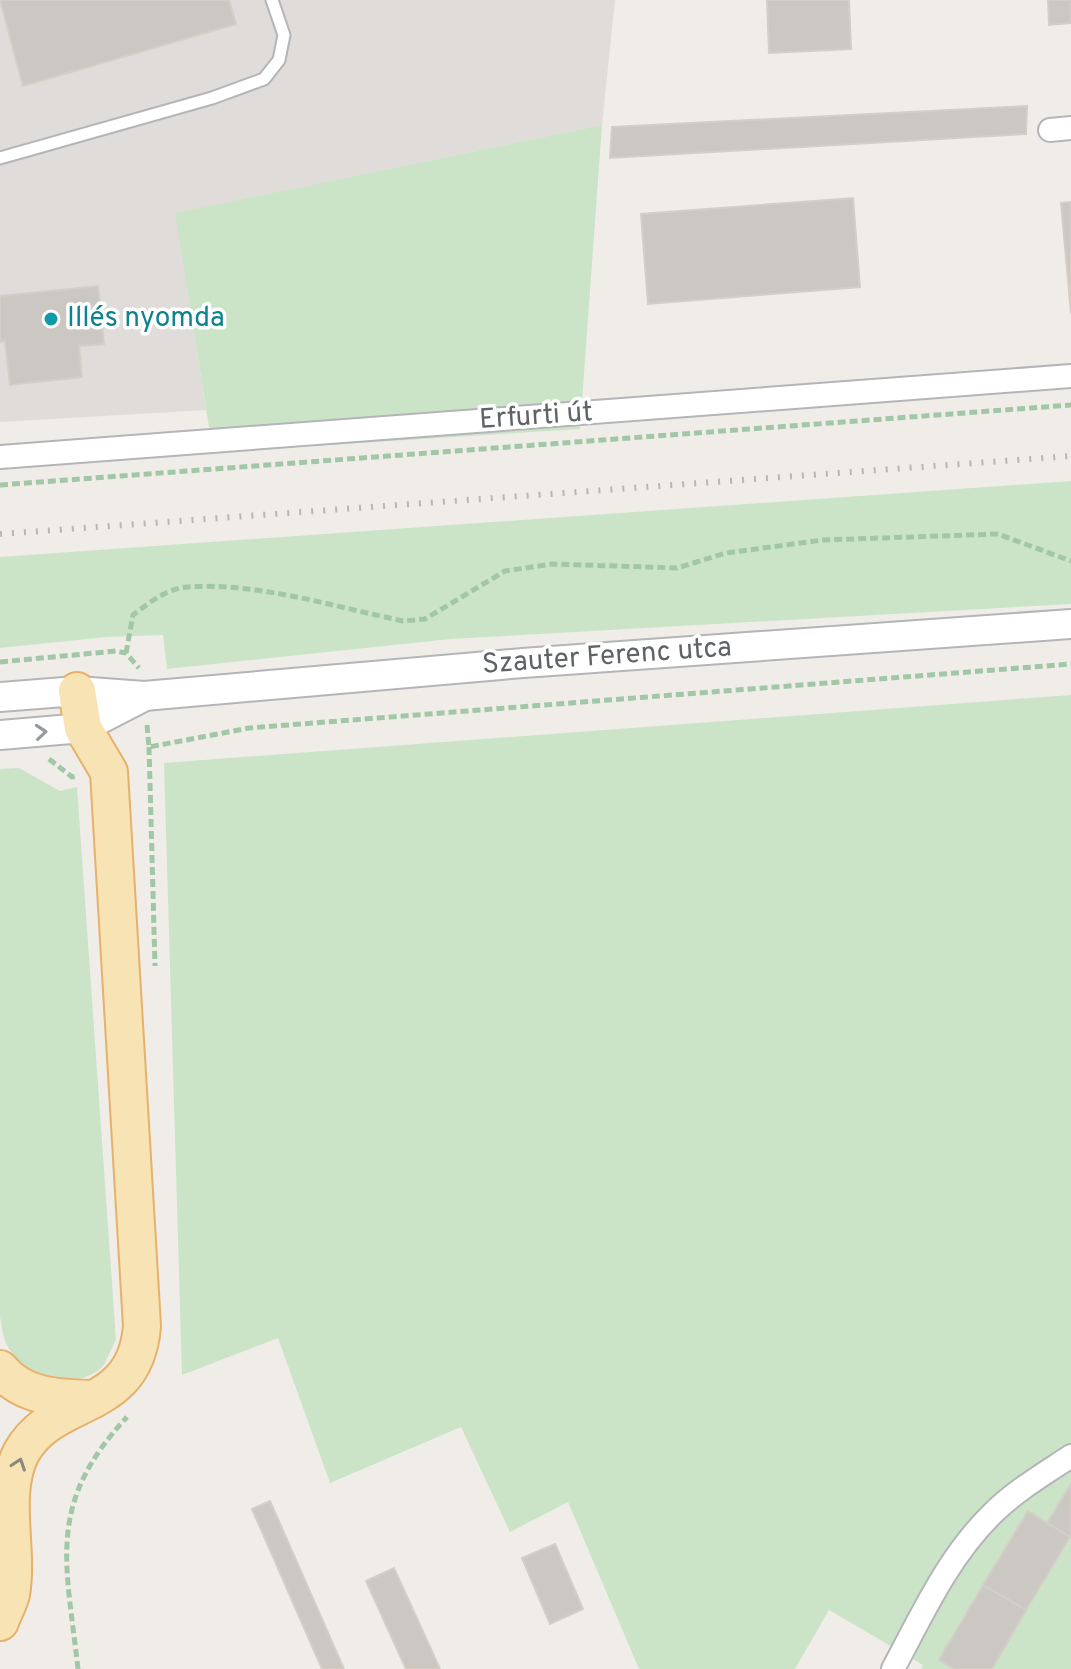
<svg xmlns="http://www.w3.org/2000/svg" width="1071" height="1669" font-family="Overpass,sans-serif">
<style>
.industrial{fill:#dfdcda}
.green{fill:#cbe4c7}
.building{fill:#cbc8c4;stroke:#d4cec6;stroke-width:2}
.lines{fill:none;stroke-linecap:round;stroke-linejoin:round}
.service-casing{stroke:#b3b5b8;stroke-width:15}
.minor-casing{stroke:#b3b5b8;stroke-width:26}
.tertiary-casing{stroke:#b3b5b8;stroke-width:32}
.primary-casing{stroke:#e5b16b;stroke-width:40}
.path{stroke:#a2c7a7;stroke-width:5;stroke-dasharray:8 4;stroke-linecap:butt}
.service{stroke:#fff;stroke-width:11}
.minor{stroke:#fff;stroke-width:22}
.tertiary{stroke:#fff;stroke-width:28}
.primary{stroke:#f8e3b4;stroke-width:36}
.rail{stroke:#b5b6b6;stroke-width:6;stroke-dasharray:2 10;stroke-linecap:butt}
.oneway{stroke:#979a9c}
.oneway2{stroke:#8d897d}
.culture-dot{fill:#0f9aa8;stroke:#fff;stroke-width:3}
.labels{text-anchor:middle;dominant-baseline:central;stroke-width:7;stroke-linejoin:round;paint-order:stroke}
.culture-label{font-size:28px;fill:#0d838f;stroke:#fff;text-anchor:start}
.street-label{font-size:28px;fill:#5f6366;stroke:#fff}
</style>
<rect width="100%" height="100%" fill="#f0ede8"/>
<!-- industrial -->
<path class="industrial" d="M0 0H615L602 125 176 213 206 410 0 422Z"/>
<!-- green -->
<g class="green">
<path d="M602 125 580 429 213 452 175 213Z"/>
<path d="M1071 481V604L451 639 167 669 163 635 107 637 0 648V557Z"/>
<path d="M1071 695V1669H921L923 1665 829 1610 795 1669H639L568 1502 510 1532 461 1427 330 1483 278 1338 182 1375 164 763Z"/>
<path d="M19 768 60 791 77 787 116 1340C111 1348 107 1362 101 1368 71 1393 26 1377 8 1347 3 1339 2 1327 0 1317V769Z"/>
</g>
<!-- building -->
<g class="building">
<path d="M0 0H229L236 24 23 86Z"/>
<path d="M767 0H849L851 49 769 53Z"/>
<path d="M1048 0H1071V23L1049 25Z"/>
<path d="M1027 106 1026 134 610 158 612 127Z"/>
<path d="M853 198 860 287 648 304 641 214Z"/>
<path d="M1071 202V314L1061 203Z"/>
<path d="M98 286 104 344 79 346 82 377 10 385 5 341 0 342V296Z"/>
<path d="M1071 1484V1538L1047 1523Z"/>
<path d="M270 1501 344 1669H322L252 1509Z"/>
<path d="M1028 1511 1070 1537 1026 1610 983 1585Z"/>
<path d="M555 1544 583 1609 550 1624 522 1558Z"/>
<path d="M394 1568 440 1669H406L366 1581Z"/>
<path d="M983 1585 1026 1610 992 1669H955L939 1660Z"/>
</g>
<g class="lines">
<defs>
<path id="service" d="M0 158 212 98 264 79 279 60 284 35 272 0"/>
<g id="minor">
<path d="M1050 130 1071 128"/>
<path d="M0 457 1071 376"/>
<path d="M893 1669C922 1615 948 1557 992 1514 1015 1491 1044 1474 1071 1456"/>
</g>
<g id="tertiary">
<path d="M0 697 77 691 144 696 523 663 1071 624"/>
<path d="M0 735 83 728 143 697"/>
</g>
<g id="primary">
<path d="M0 1369C23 1398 60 1398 94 1399"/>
<path d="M0 1622C3 1613 9 1603 11 1594 19 1549 0 1495 21 1453 54 1393 135 1415 142 1326L109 772 83 728 77 691"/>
</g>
</defs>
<!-- service casing -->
<use href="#service" class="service-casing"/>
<!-- minor casing -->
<use href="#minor" class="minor-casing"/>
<!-- tertiary casing -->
<use href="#tertiary" class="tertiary-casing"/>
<!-- primary casing -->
<use href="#primary" class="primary-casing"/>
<!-- path -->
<g class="path">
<path d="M0 485 1071 405"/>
<path d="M126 653 133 615C149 603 167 588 188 587 256 582 336 607 403 621L425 619 505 571 552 564 677 568 726 553 823 540 998 534 1071 561"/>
<path d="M0 662 116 651 126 653 139 668"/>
<path d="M147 725 149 747 249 728 1071 664"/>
<path d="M149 747 155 966"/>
<path d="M49 759 72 777 76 776"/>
<path d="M78 1669C66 1561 46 1504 127 1417"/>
</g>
<!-- service -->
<use href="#service" class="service"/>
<!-- minor -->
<use href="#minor" class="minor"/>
<!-- tertiary -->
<use href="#tertiary" class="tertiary"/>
<!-- primary -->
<use href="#primary" class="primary"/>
<!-- rail -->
<path class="rail" d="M0 534 1071 456"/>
</g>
<!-- one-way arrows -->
<defs><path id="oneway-chevron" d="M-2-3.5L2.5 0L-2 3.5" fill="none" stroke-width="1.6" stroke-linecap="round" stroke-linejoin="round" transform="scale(2)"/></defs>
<use class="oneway" href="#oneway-chevron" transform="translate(41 732) rotate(-5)"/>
<use class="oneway2" href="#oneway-chevron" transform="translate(19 1464) rotate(-71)"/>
<!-- markers -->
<circle class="culture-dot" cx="51" cy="319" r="8"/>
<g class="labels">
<!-- culture labels -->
<g class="culture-label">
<text x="67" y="319">Illés nyomda</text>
</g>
<!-- street labels -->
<g class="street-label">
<text transform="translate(536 417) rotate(-4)">Erfurti út</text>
<text transform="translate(607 657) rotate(-4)">Szauter Ferenc utca</text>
</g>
</g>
</svg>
